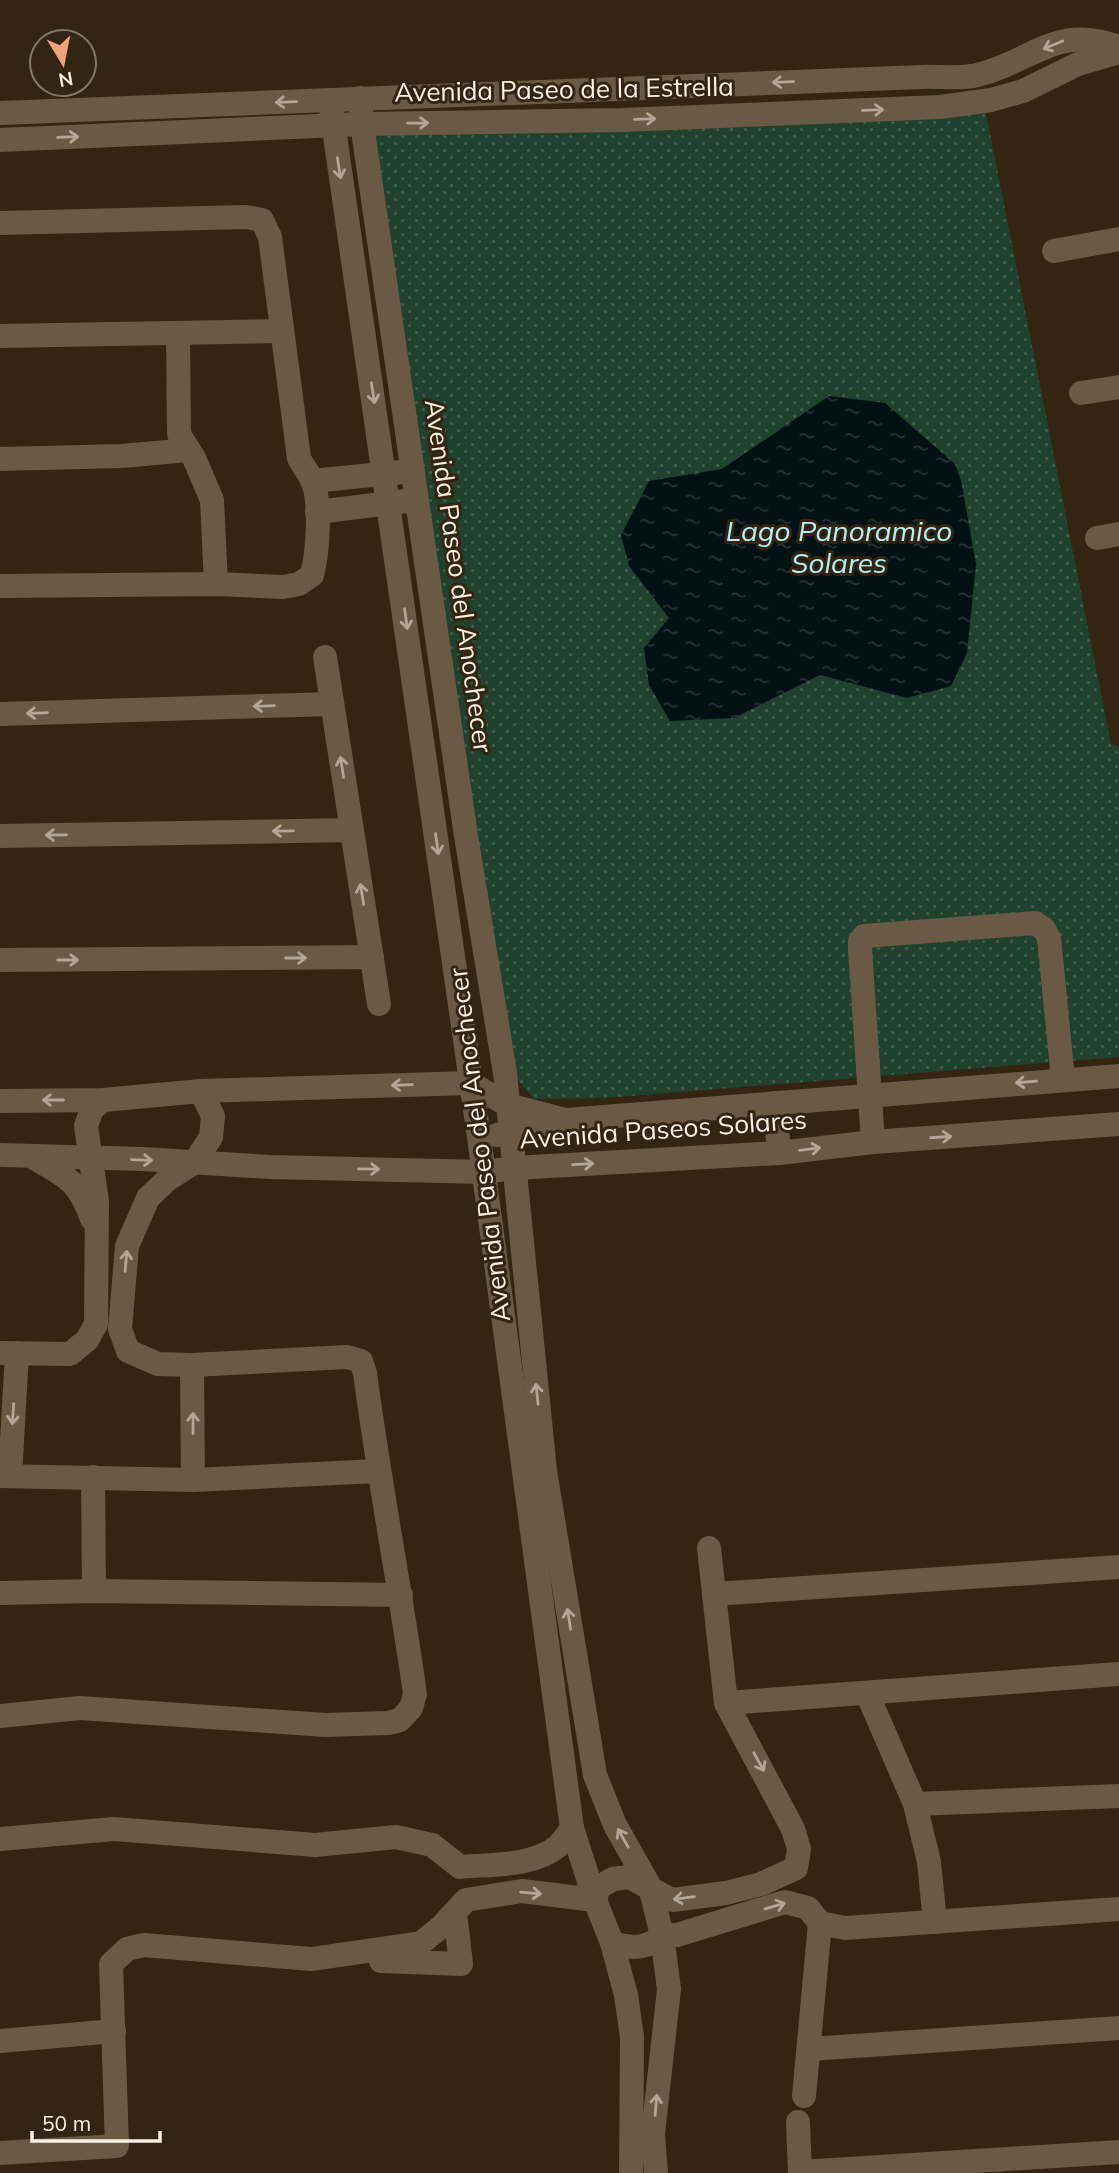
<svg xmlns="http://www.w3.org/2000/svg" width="1119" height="2173" font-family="Mulish,sans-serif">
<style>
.park{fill:url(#park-dots)}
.water{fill:url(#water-ripples)}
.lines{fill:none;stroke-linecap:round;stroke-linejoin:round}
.minor{stroke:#6a5a45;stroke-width:24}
.oneway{stroke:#b3a696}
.labels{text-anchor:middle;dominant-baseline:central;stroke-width:6;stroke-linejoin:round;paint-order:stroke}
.street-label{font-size:26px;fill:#fcf2e6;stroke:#332511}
.water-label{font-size:28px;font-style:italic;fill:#b7eff9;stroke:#332511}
</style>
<defs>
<pattern id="park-dots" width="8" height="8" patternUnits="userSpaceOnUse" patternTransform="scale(1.75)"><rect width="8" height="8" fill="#20412e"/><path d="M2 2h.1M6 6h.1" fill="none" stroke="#415d4c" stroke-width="1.8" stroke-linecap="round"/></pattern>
<pattern id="water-ripples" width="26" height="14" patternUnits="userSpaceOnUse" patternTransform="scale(1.75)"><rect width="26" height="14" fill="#011114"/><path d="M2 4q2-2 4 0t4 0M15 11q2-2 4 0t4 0" fill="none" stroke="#273436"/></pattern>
</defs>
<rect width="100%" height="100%" fill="#332511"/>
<!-- park -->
<path class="park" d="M982 93 1111 744 1119 746V1057L605 1098 534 1099 515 1077 362 124Z"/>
<!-- water -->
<path class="water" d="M829 396 885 403 955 464 961 480 976 564 967 653 951 686 907 698 820 675 734 718 670 721 649 685 644 648 669 618 629 566 621 535 649 481 722 469Z"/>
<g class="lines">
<!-- minor -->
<g class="minor">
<path d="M360 98 362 124 466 836 505 1073 545 1471 595 1775 615 1825 650 1887 662 1935 669 1989 653 2134 656 2173"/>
<path d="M330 101 479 1137 572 1828 595 1900 612 1943 626 1995 632 2037 631 2173"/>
<path d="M0 113 921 77C940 76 962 80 981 74 1036 59 1057 24 1119 47"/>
<path d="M0 140 362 124 622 120 940 107 991 100 1023 91 1078 64 1119 52"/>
<path d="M0 223 246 217 262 220 270 237 299 458C303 467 310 474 313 482 321 504 318 552 312 575L299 584 283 587 216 584 0 586"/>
<path d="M1054 251 1119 239"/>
<path d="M178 333 179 434 194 458 212 500 216 584"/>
<path d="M0 336 282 331"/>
<path d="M1081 393 1119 387"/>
<path d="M0 459 122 456 188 450"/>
<path d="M312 481 402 472"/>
<path d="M317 512 406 501"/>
<path d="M1097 538 1119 534"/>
<path d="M325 657 379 1004"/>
<path d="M0 714 332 704"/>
<path d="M0 836 352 830"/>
<path d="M0 960 372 957"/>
<path d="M0 1101 103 1100 201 1091 470 1083 508 1105 562 1119"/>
<path d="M775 1103 779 1153"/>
<path d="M497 1135 566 1120 1119 1076"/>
<path d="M873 1142 860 949V941L864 936 1035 923 1044 929 1049 938 1063 1079"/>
<path d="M0 1155 142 1159 270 1167 484 1172 515 1168 779 1153 873 1142 1119 1124"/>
<path d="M36 1159C69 1178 79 1182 92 1219"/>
<path d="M0 1353 70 1354 87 1340 96 1324 97 1201 86 1126 92 1109 103 1100"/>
<path d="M192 1365 193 1480"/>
<path d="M0 1476 193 1480 378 1471"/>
<path d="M10 1476 17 1353"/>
<path d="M93 1477 94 1591"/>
<path d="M0 1593 94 1591 401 1595"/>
<path d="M714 1594 1119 1567"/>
<path d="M867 1693 915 1804 929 1862 935 1922"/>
<path d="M726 1703 1119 1674"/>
<path d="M0 1716 80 1708 325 1725 388 1723 400 1720 411 1708 415 1694C400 1587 379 1480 365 1373L361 1361 347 1357 192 1365 158 1364 128 1351 120 1329 127 1246 148 1198 168 1179 195 1162 211 1137 213 1116 201 1091"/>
<path d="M915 1804 1119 1796"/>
<path d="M0 1839 114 1829 315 1845 396 1837 432 1845 460 1867C491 1864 533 1867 558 1846 563 1841 568 1834 572 1828"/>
<path d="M612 1943C623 1946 635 1949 646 1945 661 1940 657 1935 677 1935L785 1902 808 1908 820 1923 845 1928 1119 1909"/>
<path d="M381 1961 461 1964 455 1913"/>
<path d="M0 2041 114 2031"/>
<path d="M810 2049 1119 2028"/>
<path d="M804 2096 820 1923"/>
<path d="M798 2122 800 2173"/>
<path d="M0 2153 117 2146 111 1964 127 1949 144 1945 311 1959 421 1943 442 1926 466 1900 522 1891 595 1900 599 1887 613 1879 629 1877 672 1900 726 1893 761 1884 796 1868 799 1849 793 1829 726 1703 709 1548"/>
<path d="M800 2172 1119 2152"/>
</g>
</g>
<!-- one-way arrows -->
<defs><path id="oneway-shaft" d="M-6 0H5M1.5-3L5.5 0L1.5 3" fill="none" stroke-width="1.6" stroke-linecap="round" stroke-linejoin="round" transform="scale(1.75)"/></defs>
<g class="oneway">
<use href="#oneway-shaft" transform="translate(1053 45) rotate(158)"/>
<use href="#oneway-shaft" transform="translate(783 82) rotate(178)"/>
<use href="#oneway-shaft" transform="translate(286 102) rotate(178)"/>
<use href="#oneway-shaft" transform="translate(873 110) rotate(-2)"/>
<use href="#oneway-shaft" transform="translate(645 119) rotate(-2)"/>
<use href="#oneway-shaft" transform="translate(418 123) rotate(-1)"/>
<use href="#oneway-shaft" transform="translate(68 137) rotate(-2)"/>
<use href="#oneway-shaft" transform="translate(339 168) rotate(81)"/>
<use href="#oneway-shaft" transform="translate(373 393) rotate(81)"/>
<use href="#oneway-shaft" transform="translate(406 619) rotate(82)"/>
<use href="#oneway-shaft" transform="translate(264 706) rotate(178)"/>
<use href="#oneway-shaft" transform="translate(37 713) rotate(178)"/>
<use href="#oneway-shaft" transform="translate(342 767) rotate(-99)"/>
<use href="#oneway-shaft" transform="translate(283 831) rotate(179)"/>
<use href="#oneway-shaft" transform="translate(56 835) rotate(179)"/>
<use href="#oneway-shaft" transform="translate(437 844) rotate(82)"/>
<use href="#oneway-shaft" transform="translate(362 894) rotate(-99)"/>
<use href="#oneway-shaft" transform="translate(296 958)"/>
<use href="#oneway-shaft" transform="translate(68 960)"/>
<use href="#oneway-shaft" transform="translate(1026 1082) rotate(175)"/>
<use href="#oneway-shaft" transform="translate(402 1085) rotate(178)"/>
<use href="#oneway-shaft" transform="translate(53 1100) rotate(180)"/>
<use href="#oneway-shaft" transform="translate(941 1137) rotate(-4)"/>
<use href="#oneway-shaft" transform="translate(810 1149) rotate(-7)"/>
<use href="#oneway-shaft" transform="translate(142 1160) rotate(2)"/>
<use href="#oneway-shaft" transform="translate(583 1164) rotate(-3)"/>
<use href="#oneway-shaft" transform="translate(369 1169) rotate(1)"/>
<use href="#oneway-shaft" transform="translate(126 1261) rotate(-85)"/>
<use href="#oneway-shaft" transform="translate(537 1394) rotate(-96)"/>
<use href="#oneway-shaft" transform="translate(13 1414) rotate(94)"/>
<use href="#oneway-shaft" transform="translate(193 1423) rotate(-90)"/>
<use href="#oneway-shaft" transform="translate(569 1619) rotate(-99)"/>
<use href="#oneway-shaft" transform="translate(759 1762) rotate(61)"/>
<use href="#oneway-shaft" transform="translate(623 1838) rotate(-119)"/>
<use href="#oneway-shaft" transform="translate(531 1893) rotate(5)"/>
<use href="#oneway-shaft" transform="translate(684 1898) rotate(173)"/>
<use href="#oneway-shaft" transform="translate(775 1906) rotate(-16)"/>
<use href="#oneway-shaft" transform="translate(656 2105) rotate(-85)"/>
</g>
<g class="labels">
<!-- street labels -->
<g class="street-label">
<text transform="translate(564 89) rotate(-1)">Avenida Paseo de la Estrella</text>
<text transform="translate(459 576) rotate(82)">Avenida Paseo del Anochecer</text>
<text transform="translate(663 1129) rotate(-4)">Avenida Paseos Solares</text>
<text transform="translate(479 1145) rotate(-97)">Avenida Paseo del Anochecer</text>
</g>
<!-- water labels -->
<g class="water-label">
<text x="839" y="530">Lago Panoramico<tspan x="839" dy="32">Solares</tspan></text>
</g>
</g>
<!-- north arrow -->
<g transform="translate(63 63) rotate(170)"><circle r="33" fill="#332511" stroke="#837766" stroke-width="2"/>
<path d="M0-5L12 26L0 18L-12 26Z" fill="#efa376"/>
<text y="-10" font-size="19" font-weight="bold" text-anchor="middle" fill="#fcf2e6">N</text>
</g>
<!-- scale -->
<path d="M32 2131v10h128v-10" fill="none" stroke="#fcf2e6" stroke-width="3.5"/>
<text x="42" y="2131" font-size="21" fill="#fcf2e6" stroke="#332511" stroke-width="5" paint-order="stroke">50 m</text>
</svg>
